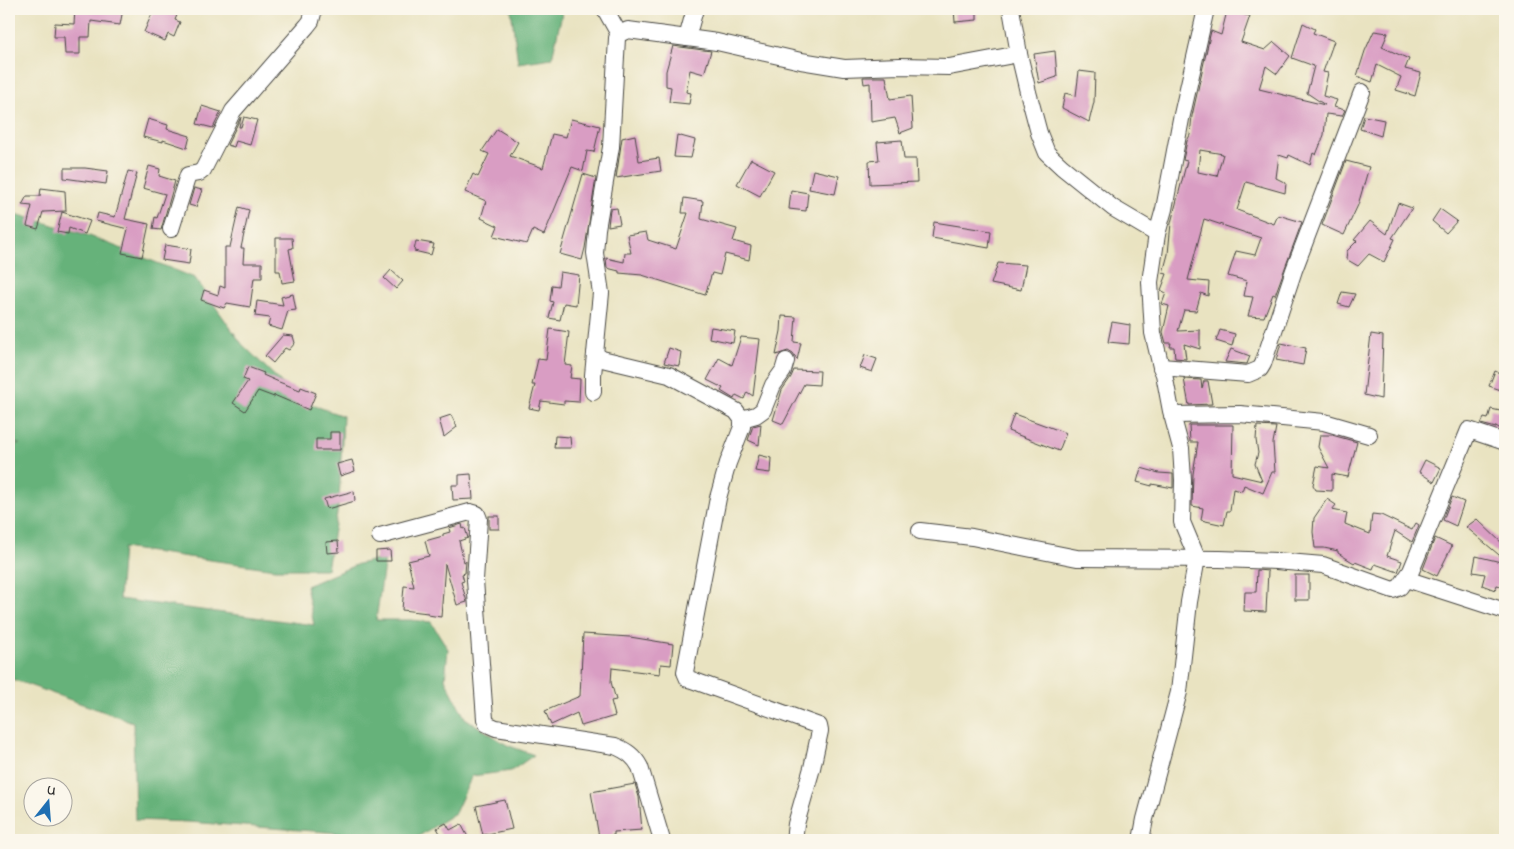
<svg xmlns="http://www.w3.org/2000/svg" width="1514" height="849" font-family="'Indie Flower',sans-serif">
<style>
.forest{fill:#66b27a;stroke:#486e52}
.building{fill:#d99dc3;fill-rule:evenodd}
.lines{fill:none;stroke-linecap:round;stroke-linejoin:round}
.minor-casing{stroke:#484742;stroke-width:18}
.minor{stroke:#fff;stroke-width:16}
</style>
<rect width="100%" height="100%" fill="#fbf7ec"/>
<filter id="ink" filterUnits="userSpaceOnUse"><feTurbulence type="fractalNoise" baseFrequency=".02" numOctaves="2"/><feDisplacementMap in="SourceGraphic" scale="10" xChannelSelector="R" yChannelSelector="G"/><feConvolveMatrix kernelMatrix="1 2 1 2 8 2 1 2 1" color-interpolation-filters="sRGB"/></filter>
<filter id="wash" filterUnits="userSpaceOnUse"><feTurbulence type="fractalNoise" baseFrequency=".0096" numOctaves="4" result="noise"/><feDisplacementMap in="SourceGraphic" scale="20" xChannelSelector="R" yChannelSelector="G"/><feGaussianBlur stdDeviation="1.12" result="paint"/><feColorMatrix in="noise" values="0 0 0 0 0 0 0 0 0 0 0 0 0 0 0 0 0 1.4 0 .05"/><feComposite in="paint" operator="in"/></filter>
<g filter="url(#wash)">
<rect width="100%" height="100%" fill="#e9e3c1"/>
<!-- forest -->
<g class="forest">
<path d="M511 9H563L552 58 518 63Z"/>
<path d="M9 212 87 235 195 278 242 344 299 400 343 416 339 502 327 569H275L123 548 119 599 314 625 306 586 358 564 385 558 376 620H411L431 622 448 649 445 679 465 718 507 745 534 755 511 771 472 776 455 813 413 840H394L327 832 188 822 135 820 133 722 9 678V447L20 444 9 442Z"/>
</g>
<g id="blocks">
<!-- building -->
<g class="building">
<path d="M75 9 101 10 102 9H123L120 25 91 21 90 37H80V54H65L64 37H54L55 23 74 24Z"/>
<path d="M154 9H163L177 15 175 20 180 22 174 37 168 34 165 41 144 32Z"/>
<path d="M954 9H977V20L955 22Z"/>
<path d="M1227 11 1250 16 1241 42 1265 50 1274 42 1290 56 1277 74 1266 66 1259 89 1325 105 1307 93 1314 66 1292 58 1303 23 1315 29 1313 33 1334 41 1323 72 1328 73 1323 96 1337 100 1334 107 1345 110 1342 116 1326 114 1324 135 1316 155 1313 153 1310 165 1289 155 1288 158 1279 155 1276 178 1286 183 1285 193 1246 182 1237 210 1274 224 1278 215 1302 222 1275 295 1273 294 1264 317 1248 316 1253 297 1244 296 1247 281 1228 276 1236 251 1255 255 1261 238 1204 219 1188 280 1209 282 1208 296 1201 293 1196 311 1184 310 1178 331 1200 330V349L1184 344 1186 359 1175 358 1174 347H1170L1171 343H1166L1163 332 1169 306 1162 304 1166 293 1161 290 1167 274 1163 273 1168 254 1171 223 1187 161 1183 160 1187 141 1190 135 1192 116 1211 31 1221 35ZM1200 150 1223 154 1217 176 1198 172Z"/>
<path d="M1374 31 1388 33 1382 47 1409 59 1405 69 1421 73 1415 96 1396 90 1401 77 1377 65 1372 82 1357 76 1365 51Z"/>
<path d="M673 46 711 51 704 74 690 70 686 92 691 93 689 104 669 102 671 87 666 86V71Z"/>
<path d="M1055 51 1057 77 1039 83 1034 54Z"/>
<path d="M1079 71 1095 73 1094 102 1089 122 1062 108 1065 93 1076 96Z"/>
<path d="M863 77H886L890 99 911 96 913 128 900 133 895 118 871 122 870 83 864 84Z"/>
<path d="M202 106 221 112 213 128 197 124Z"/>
<path d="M1364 116 1384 120 1381 136 1360 129Z"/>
<path d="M241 117 239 127H241L244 117 257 120 250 145 236 141 234 147 227 145Z"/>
<path d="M148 119 168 125 167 129 190 136 187 148 163 140V142L143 137Z"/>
<path d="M571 119 600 126 594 152 587 151 583 171 572 167 544 235 533 230 527 244 494 236 498 226 481 218 486 201 465 192 473 174 478 177 489 154 482 151 497 129 518 142 510 156 543 168 552 134 566 137Z"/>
<path d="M635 135 639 161 659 158 661 171 616 178 622 138Z"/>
<path d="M677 135 695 140 691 158 674 157Z"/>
<path d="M902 140 904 159H916L917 182 870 184 869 161 879 160 877 142Z"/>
<path d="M751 159 774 171 760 196 737 184Z"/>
<path d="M1346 161 1369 167 1358 205 1344 235 1322 225Z"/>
<path d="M149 166 160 169 159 176 175 181 161 230 153 229 155 217 157 218 165 194 143 188Z"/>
<path d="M64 168H85L108 171 106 184 64 178Z"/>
<path d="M813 170 839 176 835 194 809 189Z"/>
<path d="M128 171 137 173 125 219 149 224 142 257 122 253 128 229 96 221 98 213 115 217Z"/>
<path d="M583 174 596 178 585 248 582 260 560 254Z"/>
<path d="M41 188 65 191 66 211 43 212 38 229 27 226 32 206 22 205 27 196H40Z"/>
<path d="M194 188 202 190 196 207 189 205Z"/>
<path d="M791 190 808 193 806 211 789 209Z"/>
<path d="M684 198 703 201 701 219 737 229 733 241 751 246 749 260 725 254 720 275 712 273 705 295 642 275 619 273V271L607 268 606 258 624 262 625 253H631L627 235 646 232 648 240 676 249 688 213H682Z"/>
<path d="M1398 203 1412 208 1392 238 1395 239 1384 262 1369 254 1358 266 1346 259 1347 251 1357 241 1354 240 1370 221 1387 234Z"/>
<path d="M239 207 249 210 241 248H244L243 263H262V278H254L250 307 227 303 224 308 201 300 204 290 218 295 220 286 225 288V247H230Z"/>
<path d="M617 208 620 224 608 226 610 209Z"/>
<path d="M1440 209 1457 221 1446 233 1432 221Z"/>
<path d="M62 212 90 221 85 234 69 228 68 234 57 232Z"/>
<path d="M934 222 991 231 989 248 932 238Z"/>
<path d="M276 238H292L293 248 289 249 295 281 282 283 280 271H276Z"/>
<path d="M416 241 434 244 431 255 414 251Z"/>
<path d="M165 245 191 249 189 264 162 260Z"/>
<path d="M998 263 1026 265 1021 290 991 284Z"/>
<path d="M391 270 403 281 396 289 384 278Z"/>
<path d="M560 272 579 275 576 305 564 303 560 320 549 318 553 302 550 301 552 285 558 286Z"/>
<path d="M1342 292 1355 294 1349 307 1338 304Z"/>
<path d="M293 294 296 310 288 311 282 330 268 326 270 318 255 316 257 301 283 305 281 297Z"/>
<path d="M782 316 796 317 794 342 801 343 797 360 793 354 788 351 776 355 781 331Z"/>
<path d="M1112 322 1130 325 1129 344 1108 342Z"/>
<path d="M711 327 735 331 733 343 709 338Z"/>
<path d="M550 329 569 332 565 365 572 366 570 378 580 379 579 402 564 401V404L541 401 539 410 529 408 535 385H532L538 359 546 360Z"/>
<path d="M1220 330 1235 334 1232 346 1216 341Z"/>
<path d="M1371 334 1383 336 1381 399 1364 395Z"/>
<path d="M283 335 293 336 295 343 289 350 285 348 273 363 265 356Z"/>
<path d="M741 337 760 339 753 396 747 392 744 399 736 395 734 399 721 391 723 388 707 380 719 358 732 365Z"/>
<path d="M1281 343 1306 348 1303 365 1276 360Z"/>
<path d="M669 348 681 352 679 366 664 363Z"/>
<path d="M1231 349 1250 356 1247 364 1225 362Z"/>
<path d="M865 355 877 359 872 372 860 368Z"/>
<path d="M248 367 264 373 263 375 279 382 300 390 301 387 316 393 309 410 274 395V397L258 391 245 411 233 403 248 381 243 379Z"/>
<path d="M794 370 820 371 819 385 804 384 783 424 773 420 782 390 791 377Z"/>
<path d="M1495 371 1504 375 1501 390 1489 386Z"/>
<path d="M1184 379 1201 380 1202 389 1204 381H1208L1212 404 1189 405Z"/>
<path d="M1491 409 1505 412V432L1496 426V428L1481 424 1484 418 1488 419Z"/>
<path d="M1014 414 1066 433 1059 451 1008 431Z"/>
<path d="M451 415 457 427 444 437 439 419Z"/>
<path d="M761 424 759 445 748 440 753 426Z"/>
<path d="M1189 425H1233L1232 474 1262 481 1255 464 1258 453 1256 440 1257 426 1276 427 1273 443 1275 472H1272L1263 493 1244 485 1242 491 1233 489 1230 511H1227L1224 525 1201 520 1203 508 1192 506 1193 474 1198 442H1190Z"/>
<path d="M330 432H340V450H316V439H330Z"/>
<path d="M1320 435H1332L1357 442 1348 477 1332 474V491L1316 490 1313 485 1317 466 1329 468 1318 447Z"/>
<path d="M555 436 570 437 571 448H554Z"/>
<path d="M759 455 771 458 770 473 755 471Z"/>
<path d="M352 460 355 471 340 476 337 464Z"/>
<path d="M1425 460 1441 468 1434 482 1419 472Z"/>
<path d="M1141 468 1159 473 1173 474V488L1152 484V486L1137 482Z"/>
<path d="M471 474 473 499 453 500 452 485H459V475Z"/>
<path d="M354 491 355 501 327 509 324 499Z"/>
<path d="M1452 497 1464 502 1456 526 1443 520Z"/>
<path d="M1327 499 1336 505 1332 510 1347 513 1345 524 1370 534 1372 514 1381 515 1412 530 1416 523 1419 525 1412 542 1395 531 1387 556 1402 561 1398 572 1375 564 1373 569 1355 562 1354 563 1338 553V551L1324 548H1315L1313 532 1314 518Z"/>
<rect x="489" y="516" width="10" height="13"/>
<path d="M1477 519 1505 546V560L1466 527Z"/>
<path d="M462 524 463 529 465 528 468 538 459 541 464 562 466 561 465 573 462 574 464 581 461 582 467 602 457 605 445 564 441 617 428 615V613L402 610 404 586 414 587 408 561 429 556 425 541 443 536V534L450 532 449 528Z"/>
<path d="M1435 538 1452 546 1437 576 1423 569Z"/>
<path d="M338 541 339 552 327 553 326 542Z"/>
<path d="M390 550 391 561H376V551Z"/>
<path d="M1476 556 1505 563V587L1497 585 1495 590 1482 585 1485 574 1473 572Z"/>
<path d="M1257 570 1268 571 1266 612 1244 611 1245 592H1256Z"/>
<rect x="1295" y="575" width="14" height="25"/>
<path d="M583 634 630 637 673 644 671 665 661 664 660 674 612 668 611 682 616 700 611 701 615 716 581 726 577 713 551 725 545 711 580 696Z"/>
<path d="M635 784 639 797 642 830 614 832V835L599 837 591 792Z"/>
<path d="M505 800 512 829 483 835 476 806Z"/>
<path d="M446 823 450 830 461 824 468 837 462 840H432L441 835 437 828Z"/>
</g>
</g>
</g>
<g filter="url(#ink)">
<use href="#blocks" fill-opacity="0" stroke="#484742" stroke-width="1"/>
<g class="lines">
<defs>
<g id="minor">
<path d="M605 9 619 34 617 38 611 147 597 229 595 253 601 293 595 354 602 359 669 375 736 411 742 419V427L728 463 718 498 685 672 688 679 692 680 819 726 820 731 812 768 796 824 794 840"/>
<path d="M1011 9 1019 54 1028 92 1039 133 1047 153 1062 167 1113 208 1157 234"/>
<path d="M619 34 628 30 717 42 801 61 844 68 900 66 949 67 1019 54"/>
<path d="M687 38 695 9"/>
<path d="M171 229 188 175 199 173 203 170 233 111 307 26 311 21 314 9"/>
<path d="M1161 367 1248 374 1260 369 1263 364 1294 270 1362 92"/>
<path d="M593 392V375L595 354"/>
<path d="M1172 415 1240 414 1324 422 1369 435"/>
<path d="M742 419 756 415 763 410 773 385 783 371 786 361"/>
<path d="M920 531 972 537 1077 558 1220 559 1276 561 1323 565 1393 590 1400 587 1411 571 1469 430 1505 442"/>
<path d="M380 536 470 512 477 514 479 519 475 580 485 719 487 724 496 728 615 746C627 751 634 756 640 767L662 840"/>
<path d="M1406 579 1505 611"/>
<path d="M1141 840 1145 819 1179 692 1189 602 1197 558 1182 522 1183 480 1181 448 1171 411 1164 374 1161 367 1153 333 1150 282 1157 234 1164 209 1181 119 1206 9"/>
</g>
</defs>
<!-- minor casing -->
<use href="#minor" class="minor-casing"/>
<!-- minor -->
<use href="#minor" class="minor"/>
</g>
</g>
<!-- margin -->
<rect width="1514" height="849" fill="none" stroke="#fbf7ec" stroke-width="30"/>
<!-- north arrow -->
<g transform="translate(48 802) rotate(17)"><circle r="24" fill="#fbf7ec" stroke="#a8a59f"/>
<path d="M0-4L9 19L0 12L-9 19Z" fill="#1f6fb2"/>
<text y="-8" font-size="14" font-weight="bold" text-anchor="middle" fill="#2b2b2b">U</text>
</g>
</svg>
